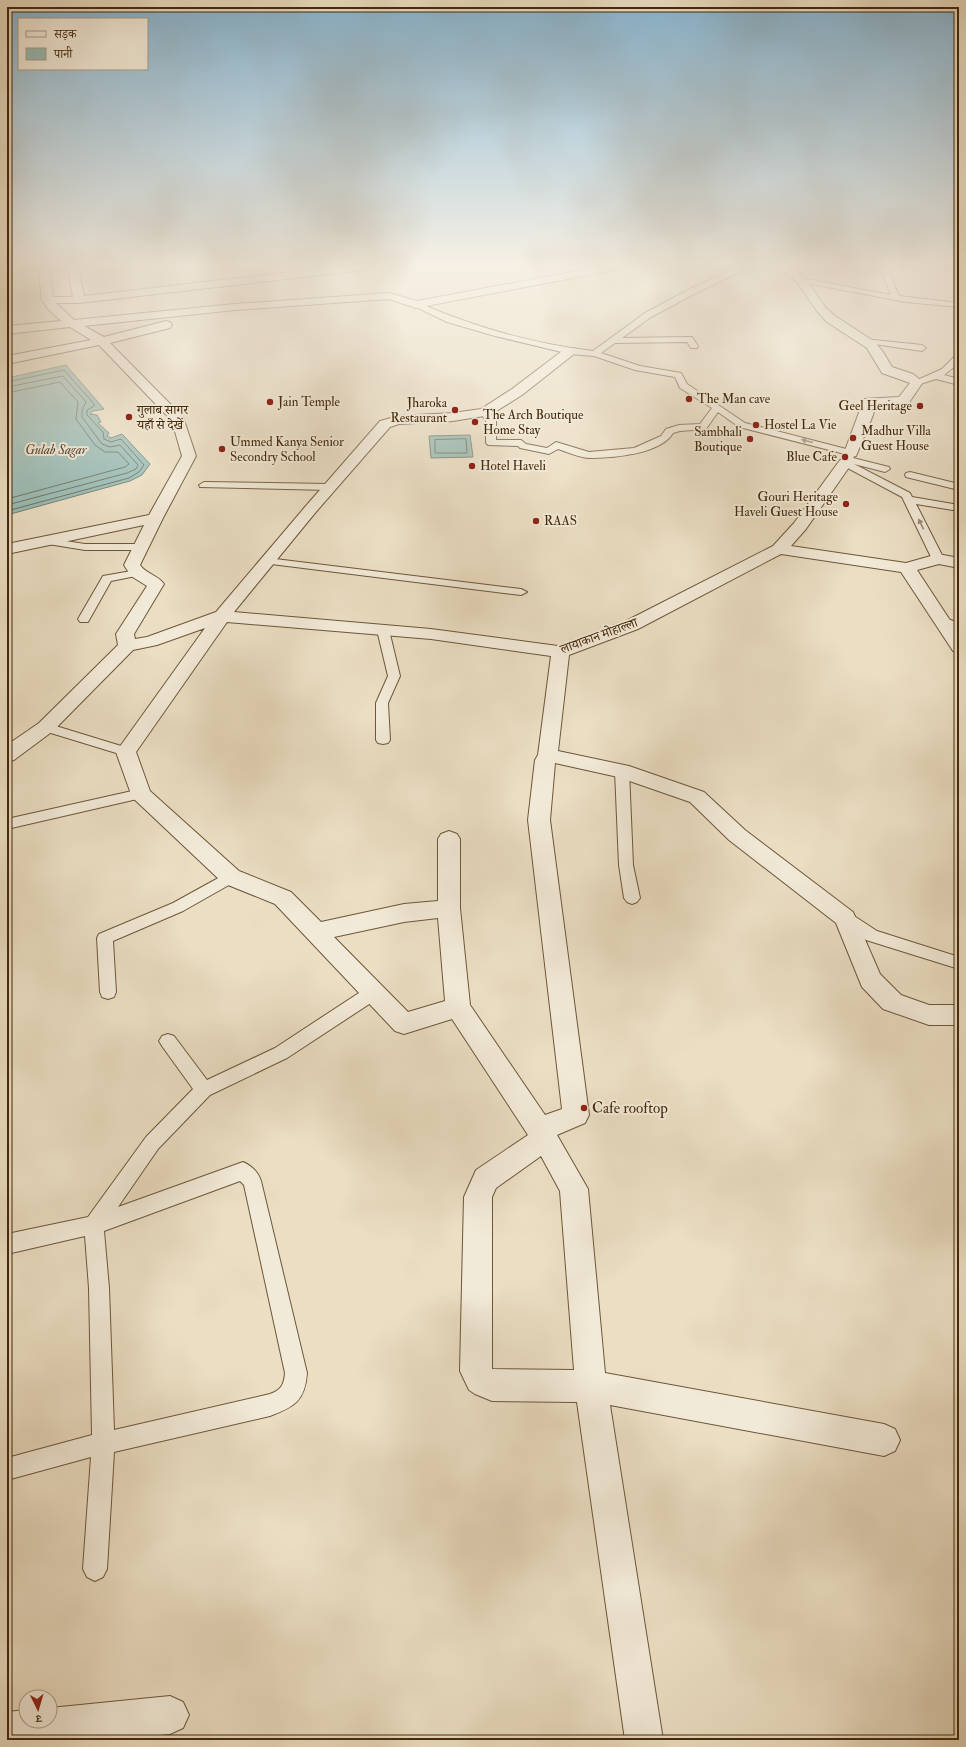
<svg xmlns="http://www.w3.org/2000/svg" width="966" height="1747" font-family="'IM FELL Double Pica','Noto Serif Devanagari',serif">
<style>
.water{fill:#98bcb6;stroke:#768172}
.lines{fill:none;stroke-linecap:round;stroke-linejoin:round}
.shore{stroke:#6e7260;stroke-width:1}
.lane-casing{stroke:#6d5639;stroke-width:2}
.street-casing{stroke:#6d5639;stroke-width:2}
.lane{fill:#f2ead8;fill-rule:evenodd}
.street{fill:#f2ead8;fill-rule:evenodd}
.oneway{fill:#9a8972}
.poi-dot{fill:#8f2418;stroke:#f2ead8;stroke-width:1.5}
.labels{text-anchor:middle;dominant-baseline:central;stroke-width:4;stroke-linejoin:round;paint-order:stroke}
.far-poi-label{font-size:13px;fill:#43280b;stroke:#f2ead8;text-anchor:start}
.far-water-label{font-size:13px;font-style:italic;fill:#584d36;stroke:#f2ead8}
.far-street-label{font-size:13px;fill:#43280b;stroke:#f2ead8}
.poi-label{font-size:15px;fill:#43280b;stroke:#f2ead8;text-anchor:start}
</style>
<rect width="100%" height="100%" fill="#ebdec3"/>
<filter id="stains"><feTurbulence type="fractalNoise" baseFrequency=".005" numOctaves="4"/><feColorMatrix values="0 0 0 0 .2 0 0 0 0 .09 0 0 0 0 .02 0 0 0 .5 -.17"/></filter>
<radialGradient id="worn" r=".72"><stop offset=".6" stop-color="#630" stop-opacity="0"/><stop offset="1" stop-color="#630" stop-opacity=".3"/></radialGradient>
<!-- water -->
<g class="water">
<path d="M66 365 104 409 93 411 90 414 97 415 101 422 98 423 109 433 107 436 111 438 122 434 150 464 142 475 130 481 7 515V378Z"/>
<path d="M470 435 473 457 431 458 429 436Z"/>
</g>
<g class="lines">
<!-- shore -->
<g class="shore">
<path d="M7 382 64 370 94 404V406L87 410V415L103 432 104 439 111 442 121 439 144 465 139 472 129 478 7 511"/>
<path d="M7 387 63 376 86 402 82 411V417L102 444 110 447 120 445 138 465 136 469 127 473 7 505"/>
<path d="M7 393 60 382 78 402 76 419 95 445 105 452H118L129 464 125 467 7 499"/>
<path d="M466 439 467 453H435V440Z"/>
</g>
<defs>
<g id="lane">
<path d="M746 264H756L698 292 651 317 622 338 689 337H692L698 346 697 348H691L687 342 615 343 601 353 640 366 681 373 687 384 745 423 854 451 856 453 853 458 889 467 890 469 885 472 854 464 910 493 912 497 959 505V511L916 504 944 559 942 561H934L932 559 902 497 842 465 840 463 845 454 739 427 718 412 706 429 680 431 673 433C661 454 613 458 590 458 580 458 568 452 558 449L549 454 520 448 518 446 488 445 486 443V421L480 412 485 409 488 410 496 421V440H521L526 444 547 448 556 442 589 452 634 448 661 436 666 429 679 425 700 424 712 408 680 388 675 377 635 370 594 356 570 354 495 336 447 322 412 305 413 303H419C474 327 534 344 593 351L645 313 692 288Z"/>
<path d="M935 264H945L956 269 952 271Z"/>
<path d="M870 265H876L888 270 899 296 959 303V307L906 302 801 282 797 280 801 278 891 295 882 273 870 269Z"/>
<path d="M864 339 922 345 926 348 922 351 867 343 863 341Z"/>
<path d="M959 354V363L944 375 959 379V385L936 379 917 385 913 382 942 369 956 355Z"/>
<path d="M910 472 959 484V490L906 477 905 475 906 473Z"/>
<path d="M204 482 330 484 335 487 330 490 200 487 199 485Z"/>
<path d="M46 538 85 544H140L145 547 140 550H85L42 543 41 541Z"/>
<path d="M267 558 521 589 527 592 521 595 263 563 261 561Z"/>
<path d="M137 570 143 573 141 575 111 581 88 622H80L78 619 103 576Z"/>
<path d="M942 617 959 623V631L938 624 936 621 938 618Z"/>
<path d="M383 626 387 627 389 630 400 676 388 703 390 740 388 743 383 744 378 743 376 740V703L388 676 377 630 379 627Z"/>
<path d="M46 723 131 749 133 752 131 755 126 756 41 730 39 727 41 724Z"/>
<path d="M622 766 627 768 629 771 633 865 640 898 637 902 632 904 627 902 624 898 619 865 615 771 617 768Z"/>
<path d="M141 789 146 791 148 794 146 797 7 829V819Z"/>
<path d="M231 871 236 873 239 877 236 881 183 911 113 941 116 992 114 997 108 999 102 997 100 992 97 938 99 934 173 903Z"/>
<path d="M845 912 851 914 877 931 959 957V969L866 940 839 922 837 918 839 914Z"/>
<path d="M374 985 380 987 382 992 380 997 287 1058 210 1095 158 1149 118 1207 243 1162C252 1166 258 1172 261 1181L307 1373C305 1401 294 1407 270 1416L114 1452 107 1569 103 1577 95 1581 87 1577 83 1569 91 1457 7 1480V1458L92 1435 89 1288 85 1236 7 1254V1234L88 1217 146 1137 193 1089 162 1046 159 1041 162 1036 168 1034 174 1036 207 1080 275 1048 368 987ZM240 1181 244 1185 285 1373C284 1385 281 1390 270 1394L114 1430 109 1288 104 1231Z"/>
</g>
<g id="street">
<path d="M38 264H48L53 297H73L67 264H77L84 296 358 264H368L369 267 364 270 79 303H56L74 320 235 304 389 293 417 301 614 264H635L630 267 416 308 389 299 235 310 84 326 104 337 166 321 170 322 172 325 170 328 110 343 183 417 196 456 163 518 140 565C146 574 158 575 164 584L134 634 135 639 147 637 216 612 305 507 380 421 398 416 453 413 481 409 512 389 566 348H574L576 351 574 354 522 395 490 415 453 421 399 424 390 427 315 513 234 612 431 629 558 646 626 621 773 546 794 523 840 460 845 459 850 460 852 463 806 529 791 546 906 563 938 554 959 558V568L939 564 917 570 959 634V652L953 651 901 572 781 554 638 629 569 655 558 751 629 766 704 792 745 830 853 912 880 974 901 995 929 1005H959V1025H929L883 1009 862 987 836 923 729 840 690 802 618 777 555 763 550 820 589 1115 585 1123 557 1135 588 1189 605 1373 884 1424 895 1429 900 1440 895 1451 884 1456 610 1405 663 1740H625L577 1402 492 1401 475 1394 469 1390 460 1371 464 1197 476 1170 528 1135 452 1019 404 1034 395 1031 275 904 223 883 134 799 131 794 116 752 205 628 157 645 133 650 53 731 14 760 7 762V745L39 723 118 645 116 634 147 586 131 576 124 565 144 525 7 554V544L149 515 182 456 172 421 99 345 7 364V356L91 340 70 327 7 334V326L61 321 48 309 42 300ZM227 622 431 639 551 656 538 755 535 760 528 820 562 1109 545 1115 470 1005 460 908V839L457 834 449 831 441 834 438 839V901L404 904 321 922 291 892 239 871 150 791 136 752ZM438 918 445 1001 408 1012 334 937 404 922ZM541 1156 560 1191 574 1370 492 1369V1197L496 1188Z"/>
<path d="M776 264H787L805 278 825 307 835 316 875 342 883 352 892 367 913 374 923 382 908 404 875 406 873 415 856 456 851 457 846 456 844 453 864 399 899 397 910 383 882 373 867 348 827 322 817 311 797 282Z"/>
<path d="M170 1696 183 1702 189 1715 183 1728 170 1734 107 1740H7V1712L26 1710V1721H50V1708Z"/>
</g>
</defs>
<!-- lane casing -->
<use href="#lane" class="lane-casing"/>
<!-- street casing -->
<use href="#street" class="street-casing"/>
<!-- lane -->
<use href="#lane" class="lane"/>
<!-- street -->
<use href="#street" class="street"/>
</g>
<!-- one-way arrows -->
<defs><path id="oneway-solid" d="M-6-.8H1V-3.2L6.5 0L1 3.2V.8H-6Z"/></defs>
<g class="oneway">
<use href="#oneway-solid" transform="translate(807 441) rotate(-165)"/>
<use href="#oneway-solid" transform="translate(921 524) rotate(-116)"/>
</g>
<!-- sky -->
<linearGradient id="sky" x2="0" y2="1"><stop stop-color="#88b7d4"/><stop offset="0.52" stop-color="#f6f0e4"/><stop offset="1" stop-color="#f6f0e4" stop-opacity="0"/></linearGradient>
<rect width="966" height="508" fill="url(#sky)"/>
<!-- markers -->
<g class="poi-dot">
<circle cx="689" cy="399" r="4"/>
<circle cx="270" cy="402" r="4"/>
<circle cx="920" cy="406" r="4"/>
<circle cx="455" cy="410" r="4"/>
<circle cx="129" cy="417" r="4"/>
<circle cx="475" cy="422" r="4"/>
<circle cx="756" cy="425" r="4"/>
<circle cx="853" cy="438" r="4"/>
<circle cx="750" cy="439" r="4"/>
<circle cx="222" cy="449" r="4"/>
<circle cx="845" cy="457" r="4"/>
<circle cx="472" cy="466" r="4"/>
<circle cx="846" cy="504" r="4"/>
<circle cx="536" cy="521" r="4"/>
<circle cx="584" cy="1108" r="4"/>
</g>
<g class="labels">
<!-- far-poi labels -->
<g class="far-poi-label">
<text x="697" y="399">The Man cave</text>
<text x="278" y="402">Jain Temple</text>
<text x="447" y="403" text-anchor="end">Jharoka<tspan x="447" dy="15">Restaurant</tspan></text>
<text x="912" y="406" text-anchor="end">Geel Heritage</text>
<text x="137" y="410">गुलाब सागर<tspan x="137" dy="15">यहाँ से देखें</tspan></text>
<text x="483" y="415">The Arch Boutique<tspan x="483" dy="15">Home Stay</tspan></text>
<text x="764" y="425">Hostel La Vie</text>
<text x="861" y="431">Madhur Villa<tspan x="861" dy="15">Guest House</tspan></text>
<text x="742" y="432" text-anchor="end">Sambhali<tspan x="742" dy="15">Boutique</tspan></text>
<text x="230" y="442">Ummed Kanya Senior<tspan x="230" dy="15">Secondry School</tspan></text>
<text x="837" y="457" text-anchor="end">Blue Cafe</text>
<text x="480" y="466">Hotel Haveli</text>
<text x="838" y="497" text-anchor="end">Gouri Heritage<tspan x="838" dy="15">Haveli Guest House</tspan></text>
<text x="544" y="521">RAAS</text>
</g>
<!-- far-water labels -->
<g class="far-water-label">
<text x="56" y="450">Gulab Sagar</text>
</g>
<!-- far-street labels -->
<g class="far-street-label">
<text transform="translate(599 636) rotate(-20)">लायाकान मोहाल्ला</text>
</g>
<!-- poi labels -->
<g class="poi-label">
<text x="592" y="1108">Cafe rooftop</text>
</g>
</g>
<!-- margin -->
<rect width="966" height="1747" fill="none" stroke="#ebdec3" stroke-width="24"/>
<rect x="8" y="8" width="950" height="1731" fill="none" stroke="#43280b" stroke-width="2"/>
<rect x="12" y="12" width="942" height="1723" fill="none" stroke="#43280b"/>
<!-- legend -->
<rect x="18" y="18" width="130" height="52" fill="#f2ead8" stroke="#ac9c86"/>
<rect x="26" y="31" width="20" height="6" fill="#f2ead8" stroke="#ac9c86"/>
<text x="54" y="38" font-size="12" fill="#43280b">सड़क</text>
<rect x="26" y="48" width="20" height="12" fill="#98bcb6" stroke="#ac9c86"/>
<text x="54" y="58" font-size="12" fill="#43280b">पानी</text>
<!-- north arrow -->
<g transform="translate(38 1709) rotate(175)"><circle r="19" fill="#f2ead8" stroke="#ac9c86"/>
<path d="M0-3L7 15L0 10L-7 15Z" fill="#8f2418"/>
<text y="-6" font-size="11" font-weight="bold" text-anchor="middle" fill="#43280b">उ</text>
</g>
<rect width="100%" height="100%" filter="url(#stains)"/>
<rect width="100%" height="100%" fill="url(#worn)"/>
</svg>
